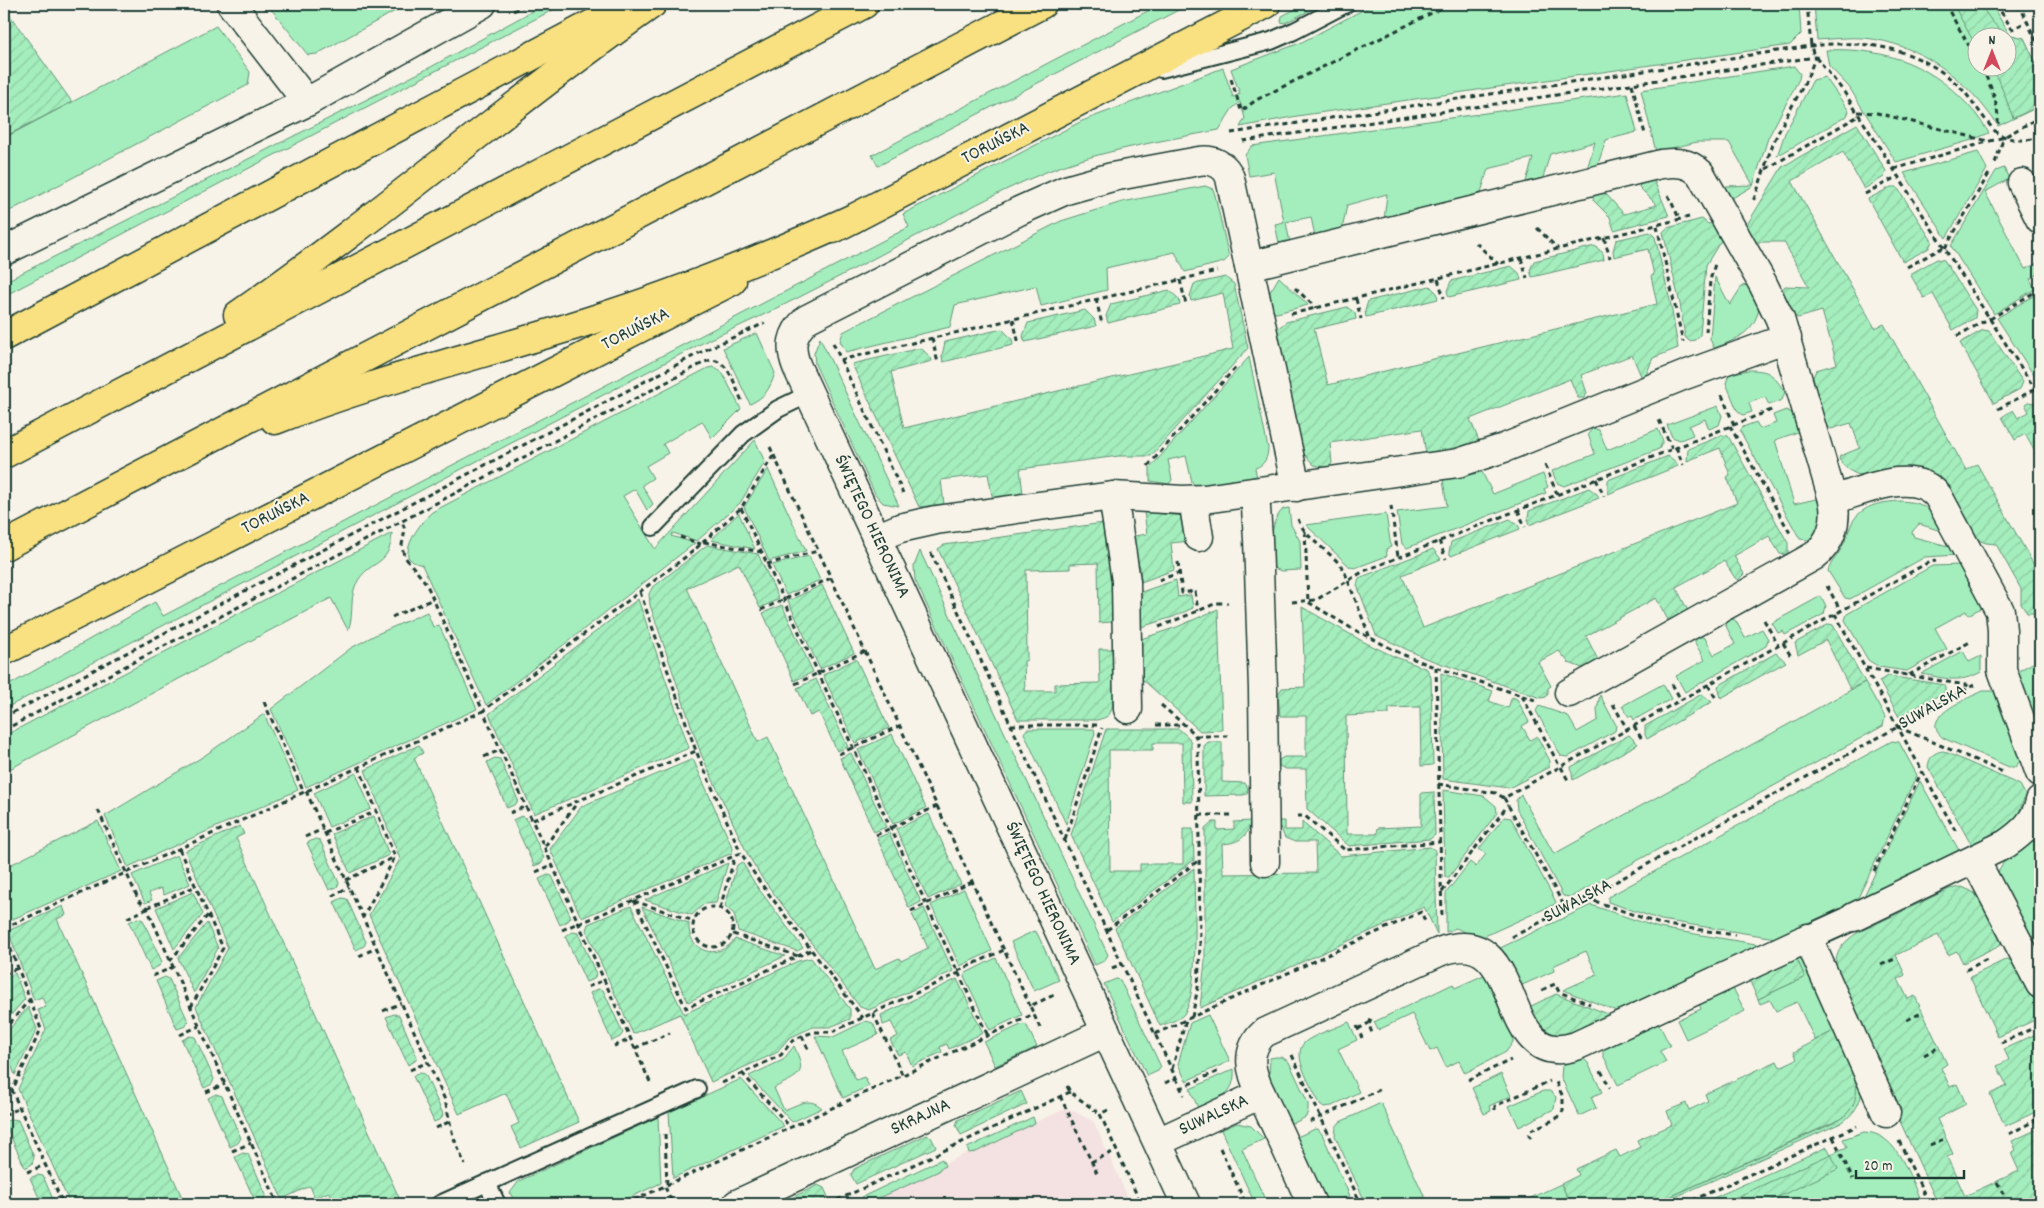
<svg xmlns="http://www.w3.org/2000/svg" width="2044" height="1208" font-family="Dekko,sans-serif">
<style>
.built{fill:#f4e1e1}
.green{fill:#a4edbc;stroke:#629578;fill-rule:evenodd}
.garden{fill:url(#garden-furrows);stroke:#629578}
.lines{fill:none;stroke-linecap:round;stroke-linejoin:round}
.service-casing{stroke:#1f3d34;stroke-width:20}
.pedestrian-casing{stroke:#1f3d34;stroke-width:28}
.minor-casing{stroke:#1f3d34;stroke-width:31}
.primary-casing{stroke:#1f3d34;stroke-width:31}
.motorway-casing{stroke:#1f3d34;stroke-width:31}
.path{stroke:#1f3d34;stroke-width:3;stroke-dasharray:5 4;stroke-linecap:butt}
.service{stroke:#f7f3e8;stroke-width:16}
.pedestrian{stroke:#f7f3e8;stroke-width:24}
.minor{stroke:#f7f3e8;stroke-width:28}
.primary{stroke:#f9e181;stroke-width:28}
.motorway{stroke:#f9e181;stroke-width:28}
.labels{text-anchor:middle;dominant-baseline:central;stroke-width:4;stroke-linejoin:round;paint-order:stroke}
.street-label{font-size:19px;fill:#1f3d34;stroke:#f7f3e8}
</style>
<defs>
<pattern id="garden-furrows" width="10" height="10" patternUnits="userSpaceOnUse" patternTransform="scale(1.25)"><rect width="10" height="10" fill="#a4edbc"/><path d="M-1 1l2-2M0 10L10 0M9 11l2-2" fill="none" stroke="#8dcca2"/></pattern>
</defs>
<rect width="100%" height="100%" fill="#f7f3e8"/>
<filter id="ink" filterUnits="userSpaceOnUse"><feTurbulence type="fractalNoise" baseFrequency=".02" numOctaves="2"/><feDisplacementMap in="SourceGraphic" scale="10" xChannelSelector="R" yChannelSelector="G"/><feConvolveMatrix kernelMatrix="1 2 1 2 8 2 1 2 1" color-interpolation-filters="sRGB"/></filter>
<g filter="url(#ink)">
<!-- built -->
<path class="built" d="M1067 1108 1093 1121 1131 1204H854Z"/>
<!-- green -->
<g class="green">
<path d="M267 4H408L317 54 308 55Z"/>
<path d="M545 4H564L4 296V282L429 68Z"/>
<path d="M1161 4H1190L878 166 872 155Z"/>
<path d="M1305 4H1322L1285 23 1281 22 1282 16Z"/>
<path d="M1374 4H1799L1801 34 1790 45 1297 116 1240 127 1245 118 1240 102 1232 109 1219 130C1161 141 1102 150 1046 172 1009 187 973 206 937 225 862 264 788 306 710 339L4 709V688L155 602 163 616 909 227 903 214 1082 121 1223 68 1233 97 1240 94 1231 69 1300 43Z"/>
<path d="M1814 4H1991L2010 35 2024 38 2040 72V106L1998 126C1968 80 1920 43 1864 38 1848 37 1833 39 1817 40ZM1976 38H2006V68H1976Z"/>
<path d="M216 26 250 72 248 85 4 214V138Z"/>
<path d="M1826 50C1887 47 1936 66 1976 114 1980 119 1984 126 1989 133L1972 140 1896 162 1849 87 1829 66Z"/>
<path d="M1794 66 1800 74 1799 79 1768 138 1753 186 1729 200 1724 189 1726 186 1753 185 1729 142H1697L1656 152 1641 90Z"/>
<path d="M1825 77 1849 111 1847 116 1777 156 1785 133 1813 80Z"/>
<path d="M1627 93 1637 132 1606 140 1597 167 1587 169 1595 142 1550 154 1542 181 1525 185 1533 158 1488 169 1480 196 1384 220 1387 194 1347 205 1342 230 1315 237 1311 217 1286 222 1290 243H1279L1275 224 1284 222 1274 172 1249 176 1245 155 1252 146Z"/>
<path d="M1978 152 1987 169 1946 238 1904 173Z"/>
<path d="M2004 168 2009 179 1985 192 2025 269 2040 262V273L2030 279 2035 289 1994 314 1951 246 1996 171Z"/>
<path d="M1205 186 1213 189 1215 195 1229 257 1224 262 1185 272 1175 252 1106 268 1107 290 1041 306 1036 286 955 305 950 327 846 352 840 341 843 332 1061 221 1122 202Z"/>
<path d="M1279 277 1308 305 1277 313H1268L1267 297Z"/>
<path d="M1715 277 1730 305 1742 286 1748 285 1759 304C1758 330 1737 340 1714 348L1710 339Z"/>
<path d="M2038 293 2040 299V385L1997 318Z"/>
<path d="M757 333 775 373C770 389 765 397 750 404L723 348Z"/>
<path d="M820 338 899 506 883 503 875 494 815 364 814 353Z"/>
<path d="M1249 357 1268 448C1268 457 1265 465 1255 468L1257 478 1195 486 1192 482 1186 456 1168 460 1172 480 1169 484 1150 481V468Z"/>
<path d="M713 367 722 372 741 409 712 438 702 421 663 444 668 453 646 466 653 478 642 485 653 504 647 510 635 489 623 496 655 549 755 440 765 462 740 503 697 541 673 533 671 536 695 543 486 705 422 565 413 562 408 557C406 542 421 522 432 512L708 368Z"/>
<path d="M1748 370C1771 370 1772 374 1785 392L1782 400 1769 405 1765 397 1749 403 1752 412 1743 415 1737 410 1726 383 1729 374Z"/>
<path d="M1718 406 1722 416 1719 425 1709 429 1705 419 1689 426 1693 435 1680 440 1672 437 1667 425Z"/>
<path d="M1786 410 1792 413 1798 432 1775 440 1794 504 1816 499C1828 509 1819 532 1808 540L1800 539 1740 431 1743 427 1756 422 1760 429 1776 423 1773 415Z"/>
<path d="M1593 428 1599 430 1607 450 1658 429 1663 441 1659 449 1564 486 1557 483 1552 471 1595 454 1588 434Z"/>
<path d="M768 469 806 551 769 561 744 507Z"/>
<path d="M1482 472 1493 494 1543 474 1548 487 1544 489 1546 493 1407 548 1402 544 1397 512 1447 506 1443 480Z"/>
<path d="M1901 501C1925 503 1929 507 1940 528L1938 530 1919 524 1912 532 1914 537 1952 547 1957 555 1925 557 1850 599 1845 598 1828 571C1831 561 1838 556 1842 547 1846 540 1848 532 1851 525 1860 505 1881 502 1901 501Z"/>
<path d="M1289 508 1291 525 1300 541 1301 570 1281 571 1274 568 1273 564C1272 544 1268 525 1283 509Z"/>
<path d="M739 513V514L755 549 711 540Z"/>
<path d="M1386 514 1391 547 1386 549 1387 556 1355 568 1350 567 1306 525Z"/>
<path d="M392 533C390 566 373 559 359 579 348 594 355 614 348 630L331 598 4 772V736Z"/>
<path d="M920 551 1108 955 1104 961 1095 965 915 580 914 566Z"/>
<path d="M809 556 820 580 786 595 772 565Z"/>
<path d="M1959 565 1963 567 1985 606 1968 615 1966 611 1935 628 1947 649 1907 671 1879 667 1868 660 1845 620 1847 614 1932 566Z"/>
<path d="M1821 596 1826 606 1824 614 1785 635 1783 631 1778 633 1772 623Z"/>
<path d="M427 612 433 627 439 625 477 709 306 787 271 709 351 648 375 635Z"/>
<path d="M1731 618 1736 621 1745 638 1762 629 1768 639 1766 646 1685 692 1676 676 1705 660 1695 643V639L1699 636 1705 638 1714 655 1735 644 1725 624Z"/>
<path d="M1963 651 1969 662 1981 656V672C1959 684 1946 678 1921 674Z"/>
<path d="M2040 659V743L2018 685 2020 670Z"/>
<path d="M1865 682 1885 717 1883 726 1571 897 1563 896 1517 810 1516 800 1521 795 1554 854Z"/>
<path d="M1663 684 1671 699 1634 720 1632 716 1629 717 1622 706Z"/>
<path d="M1983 691H1994L2021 760 2015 767H2009L1943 738C1917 717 1969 698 1983 691Z"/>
<path d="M1600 695 1616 725 1615 731 1568 757 1561 756 1536 711 1539 706 1568 716 1577 732 1598 720 1597 709Z"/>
<path d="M264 714 298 790 128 867 105 816 204 756Z"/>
<path d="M1027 729H1094L1095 733 1066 824 1024 733Z"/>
<path d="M1892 741 1899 742 1917 775 1855 904 1782 939 1661 920 1608 902V897Z"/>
<path d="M356 773 371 809 329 827 314 793Z"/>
<path d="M1920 781 1961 854 1862 900Z"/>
<path d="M1443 790 1484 796 1496 806 1497 813 1449 877H1445Z"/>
<path d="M1504 817 1511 818 1556 902 1555 904 1478 939 1456 928 1446 932V893L1470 862 1476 867 1486 854 1479 849Z"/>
<path d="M98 821 121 871 4 923V868Z"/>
<path d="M2040 834V958L1997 875C2003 854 2026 849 2040 834Z"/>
<path d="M177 855 190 884 164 895 161 888 149 893 152 900 145 903 132 875Z"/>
<path d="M964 889 992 951 960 966 931 905Z"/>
<path d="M1591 905 1659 928 1762 945 1624 1014 1563 990 1597 975 1586 951 1553 966 1554 971 1520 986 1506 954 1498 949Z"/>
<path d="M1034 931 1037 933 1059 980 1034 991 1011 942Z"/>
<path d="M1795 955H1802L1862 1091C1860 1105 1853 1115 1841 1123L1660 1204H1654L1836 1122 1845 1116 1835 1031 1815 1040 1797 1002 1776 1011 1770 1000 1760 1004 1758 999 1805 977Z"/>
<path d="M996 958 1022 1015 990 1030 964 976 966 973Z"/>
<path d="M1486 974 1512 1032 1513 1042 1506 1052 1465 1073 1459 1061 1446 1067 1437 1048 1430 1051 1412 1014 1378 1030 1374 1022 1453 984 1455 988Z"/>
<path d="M1116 979 1120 980 1161 1067 1158 1071 1147 1076 1104 984Z"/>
<path d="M1730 987 1734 990 1745 1011 1686 1039 1677 1020 1701 1009 1698 1001Z"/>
<path d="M1208 1015 1230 1061 1186 1081 1178 1064 1190 1023Z"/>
<path d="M866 1021 873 1023 878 1035 842 1051 856 1080 864 1077 869 1086 843 1098 815 1036 833 1037Z"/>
<path d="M1349 1022 1357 1040 1338 1049 1359 1092 1332 1106 1324 1107 1320 1104C1313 1089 1290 1055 1305 1042 1315 1034 1336 1028 1349 1022Z"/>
<path d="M1655 1023 1660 1026 1670 1046 1660 1051 1666 1062 1618 1085 1603 1055V1047Z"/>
<path d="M1023 1024 1027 1026 1037 1047 995 1066 984 1042Z"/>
<path d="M794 1046C808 1076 799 1075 774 1088L784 1110C798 1105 809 1096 822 1108L792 1122 749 1076 783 1060Z"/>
<path d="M1276 1057H1282L1289 1062 1308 1103V1110L1306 1117 1294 1123 1290 1122 1269 1076 1270 1058Z"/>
<path d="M1576 1058H1583L1588 1063 1602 1092 1591 1097 1596 1108 1579 1116 1561 1077 1562 1066Z"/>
<path d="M1234 1069C1236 1095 1218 1100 1198 1108L1190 1089Z"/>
<path d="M1501 1074 1511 1096 1489 1106 1491 1111 1484 1114 1472 1088Z"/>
<path d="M741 1079 784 1126 673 1178 669 1112Z"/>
<path d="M1543 1091H1550L1556 1097 1554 1109 1519 1127 1509 1106Z"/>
<path d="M1381 1103 1428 1204H1366L1335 1136 1336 1127 1340 1122Z"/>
<path d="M658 1117 661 1183 616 1204H516L510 1193 519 1181Z"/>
<path d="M1033 1117 1035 1123 976 1152 969 1153 967 1148Z"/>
<path d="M1237 1123 1251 1126 1264 1139 1242 1149 1267 1204H1255L1221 1130Z"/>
<path d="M1315 1129H1318L1322 1134 1350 1196 1327 1204 1297 1137Z"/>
<path d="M1864 1132C1898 1132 1910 1179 1922 1204H1700L1827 1147 1831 1154 1847 1147 1843 1139Z"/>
<path d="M942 1159 945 1166 939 1169V1171L866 1204 862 1197Z"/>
<path d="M1561 1184 1571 1204H1526L1524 1201Z"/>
</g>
<!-- garden -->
<g class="garden">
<path d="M1953 4H1980C1994 25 1998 33 2024 38L2040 72V106L2013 118 1999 80 1991 68H2006V38H1976V46Z"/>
<path d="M4 7 72 102 4 137Z"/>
<path d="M1857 124 1886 171 1884 177 1864 189 1843 152 1792 181 1875 328 1884 324 1966 470 1977 464 2040 576V621L2035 613H2027L2021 604V589L1996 544 1986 543 1976 539 1939 477C1906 456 1865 498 1839 459L1840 456 1860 448 1851 423 1831 429 1814 418 1811 382 1816 370 1837 364 1822 311 1798 318 1793 316 1782 290 1785 286 1809 287 1784 242H1755L1745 228 1782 167Z"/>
<path d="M1653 178 1669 216 1614 230 1610 217 1593 200 1594 193H1605L1624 214 1657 205 1639 187 1642 181Z"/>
<path d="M1891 187H1897L1932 241 1929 248 1903 262 1868 199Z"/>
<path d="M1702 219 1708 224 1715 223 1723 237 1706 265 1700 335 1695 340 1689 341 1685 337 1680 304 1663 232 1667 228Z"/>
<path d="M1650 232 1655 237 1671 305 1678 348 1653 358 1646 375 1641 376 1632 355 1581 375 1587 393 1584 398H1578L1570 379 1470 419 1479 441 1473 449 1426 454 1422 429 1330 443 1332 463 1329 468 1314 465 1303 453 1272 333 1286 322 1347 307 1355 313 1356 319 1314 329 1328 385 1657 304 1651 276 1654 275 1648 249 1614 257 1613 251 1616 240Z"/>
<path d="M1595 246 1603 253 1604 260 1532 277 1530 270 1534 261Z"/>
<path d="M1937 259 1944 260 1976 310 1975 318 1953 330 1933 294 1924 298 1910 274Z"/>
<path d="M1511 266 1519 273 1521 280 1449 297 1447 291 1451 281Z"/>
<path d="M1225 277 1234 284 1248 348 1151 456H1119L1020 469 1024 502 994 506 988 474 941 480 944 504 919 507 852 364 921 348 931 358 932 361 891 372 904 428 1233 349 1223 293 1191 301 1190 296 1194 284Z"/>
<path d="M1430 286 1437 293 1438 299 1366 317 1365 311 1368 301Z"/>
<path d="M1169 290 1179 299 1180 305 1108 323 1106 316 1111 304Z"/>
<path d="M1085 310 1094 319 1096 326 1025 342 1023 336 1028 323Z"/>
<path d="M1002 329 1012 339 1013 345 943 362 942 356 945 342Z"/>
<path d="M1983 330 1989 331 2023 382 2020 389 1994 403 1960 343Z"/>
<path d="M2028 402 2035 403 2040 410V461L2025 434 2015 440 2002 417 2013 410 2018 418 2029 412 2025 404Z"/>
<path d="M1723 435 1728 436 1788 543V553L1784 555 1780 554 1769 536 1734 556 1744 574 1738 580 1735 578 1724 561 1676 587 1688 611 1672 620H1668L1656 598 1586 636 1599 662 1585 669 1569 663 1559 651 1538 662 1551 686 1548 688V694L1546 697 1541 698 1425 658 1376 635 1357 585 1359 578 1433 549 1441 559 1402 575 1423 628 1737 503 1727 477 1730 475 1720 448 1687 461 1688 449Z"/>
<path d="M1668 456 1676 462 1678 466 1608 494V480Z"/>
<path d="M1589 488 1597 494 1599 498 1529 525 1528 521 1529 511Z"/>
<path d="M1144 512 1183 516 1190 541 1171 543 1174 570 1141 582 1140 567 1128 537 1147 534Z"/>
<path d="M1510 519 1518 525 1520 529 1451 556 1449 552 1451 542Z"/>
<path d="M1104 523 1111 540 1112 622 1099 623 1098 563 1070 564V569L1026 570 1027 660 1024 661 1025 691H1055V684L1100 683 1099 649H1112C1113 662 1116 704 1110 713 1107 718 1103 718 1097 720H1018L938 549 944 545Z"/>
<path d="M707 545 758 554 779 599 760 608 739 564 687 588 758 742 768 737 875 969 899 958 901 961 928 948 912 914 924 908 953 971 869 1010 860 1007 762 878 748 855 701 754 650 605 649 594 652 588Z"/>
<path d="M1176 580 1178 597 1191 595 1193 608 1173 617 1141 627V592Z"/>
<path d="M822 585 854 653 820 669 788 601Z"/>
<path d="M638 599 689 748 534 814 489 714Z"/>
<path d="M782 605 813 672 794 681 763 613Z"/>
<path d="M1302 607 1364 642 1393 656 1427 669 1431 677 1433 765 1421 766 1420 707 1389 708V714L1346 716 1347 834H1377L1378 828 1421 826V793L1434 792 1435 835 1430 839 1349 846 1307 809 1306 769H1286L1279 766V760L1284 757H1306V716H1280L1278 694 1282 688 1305 687Z"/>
<path d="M1218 609 1222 730 1200 731 1142 679 1141 639 1177 627Z"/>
<path d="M1829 624 1833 625 1865 682 1850 689 1826 640 1798 655 1795 643Z"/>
<path d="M1776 653 1786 662 1721 698 1718 686Z"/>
<path d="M856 659 889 728 855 743 823 675Z"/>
<path d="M1441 673 1493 691 1489 701 1508 708 1512 697 1517 699 1529 722 1522 726 1530 740 1537 736 1550 761 1549 767 1509 788 1443 779Z"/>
<path d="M1888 676 1945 685V692L1899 717 1879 681Z"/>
<path d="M816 679 848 747 837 751 819 712 810 716 797 688Z"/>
<path d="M1702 694 1712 702 1647 739 1645 735V726Z"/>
<path d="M1106 729H1179L1189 738 1191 743 1192 802H1183L1182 743H1153V750H1109L1110 871H1140V864H1183V829H1193L1194 860 1112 922 1071 835Z"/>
<path d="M892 734 926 808 893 824 858 750Z"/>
<path d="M1629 735 1638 744 1573 780 1571 767Z"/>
<path d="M1208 742H1222V782L1245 783 1248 788 1247 794 1243 795 1204 796V746Z"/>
<path d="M419 745 423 753 414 758 579 1122 521 1148 511 1127 519 1123 506 1093 459 1114 369 915 400 859 365 770Z"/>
<path d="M1943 751 2020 785 2025 794C2017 829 2001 831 1973 848L1928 767C1929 758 1933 752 1943 751Z"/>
<path d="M851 753 886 827 874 832 840 758Z"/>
<path d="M495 758 500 759 518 800 516 804 507 808 487 762Z"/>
<path d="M693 759 733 849 732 853 584 917 580 915 550 849 582 806Z"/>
<path d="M929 814 961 884 928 899 896 829Z"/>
<path d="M374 816 389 855 350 873 332 834Z"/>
<path d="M521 816 526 818 544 858 542 863 534 866 513 820Z"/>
<path d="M1251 821C1248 837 1239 843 1222 844L1223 874 1316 873 1315 842H1295L1285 838 1277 821H1285V830H1302V822L1341 856 1430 847 1435 850 1437 934 1424 907 1200 1008 1205 961V829L1213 822H1217V830L1234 829V822Z"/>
<path d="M240 826 244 834 236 838 401 1202 396 1204H335L329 1192 315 1198 310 1186 282 1199 196 1007 228 948 185 851Z"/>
<path d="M889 833 921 902 909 908 877 838Z"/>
<path d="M315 839 320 840 339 883 337 887 329 890 307 843Z"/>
<path d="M742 862 755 884 803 948 797 951 738 931 734 914 725 906 737 865Z"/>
<path d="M728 863 716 903 704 904 692 915 645 900Z"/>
<path d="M1194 868C1194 897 1200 992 1184 1014 1179 1020 1168 1023 1160 1026L1115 928Z"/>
<path d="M548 875 552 876 571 917 568 921 560 925 539 879Z"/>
<path d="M1962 887 1971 891 1980 897 2002 939 2000 945 1963 963 1957 951 1948 955 1938 935 1896 955 1905 975 1898 979 1908 999 1915 996 1947 1064 1941 1068 1950 1087 1957 1084 1966 1104 1937 1119 1953 1154 1947 1157 1965 1196 2019 1171 2011 1153 2016 1150 2012 1141 2040 1128V1204H1938L1839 989C1833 962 1833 949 1857 933L1949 889Z"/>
<path d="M193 892 203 914 174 949 156 908Z"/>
<path d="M342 898 347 899 366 942 364 946 356 950 334 902Z"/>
<path d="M63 906 66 915 57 919 185 1204H70L18 1089 46 1029 38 1010 46 1007 42 997 34 1000 8 931Z"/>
<path d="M631 906 684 1014 798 961 811 958 850 1009V1019L830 1027H813L789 1038 776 1053 711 1082 680 1014 633 1034 586 930 588 924Z"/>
<path d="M642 907 689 923C687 952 718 962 735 939L785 956 688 1002Z"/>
<path d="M138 918 143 920 162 962 159 966 151 970 129 922Z"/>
<path d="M207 923 218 948 194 993 178 958Z"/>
<path d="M573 932 578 933 596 974 594 979 586 982 565 936Z"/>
<path d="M1795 955 1805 977 1758 999 1751 984 1750 979Z"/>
<path d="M2007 959 2015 962 2040 1010V1015L2037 1019 1998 1037 1970 977Z"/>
<path d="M15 973 25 999 4 1023V978Z"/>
<path d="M165 977 169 979 188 1021 186 1026 177 1029 156 981Z"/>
<path d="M957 979 983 1033 949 1049 947 1044 940 1047 942 1052 912 1066 906 1052 898 1055 890 1040 898 1036 891 1022 883 1025 881 1015Z"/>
<path d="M598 989 603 990 623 1033 620 1037 612 1041 590 993Z"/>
<path d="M1556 994 1616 1017C1593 1028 1564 1048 1541 1027 1535 1022 1533 1013 1529 1007Z"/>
<path d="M28 1007 37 1029 15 1075C0 1035 1 1039 28 1007Z"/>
<path d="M394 1014 399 1015 417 1057 415 1061 408 1065 386 1017Z"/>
<path d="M1835 1030C1847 1059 1873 1094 1841 1119L1654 1204H1571L1561 1184 1579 1175 1576 1169 1616 1150 1620 1157 1640 1147 1637 1140 1672 1125 1667 1111 1686 1103 1689 1110 1708 1101 1705 1094 1777 1061 1780 1067 1797 1059 1794 1052Z"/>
<path d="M2040 1032V1110L2005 1126 1990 1094 2007 1086 1997 1066 2009 1060 2004 1049Z"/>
<path d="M190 1036 195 1037 214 1079 212 1084 204 1088 182 1040Z"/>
<path d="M420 1073 425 1074 443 1114 441 1119 434 1122 413 1076Z"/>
<path d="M1021 1091 1027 1104 961 1135 956 1125 958 1120Z"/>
<path d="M216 1094 222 1096 241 1138 238 1143 230 1147 208 1098Z"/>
<path d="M12 1119 18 1120 34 1157 32 1164 25 1168 4 1122Z"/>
<path d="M926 1135 931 1137 936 1147 856 1184 851 1175 854 1169Z"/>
<path d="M243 1153 248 1154 266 1195 263 1200 256 1203 235 1157Z"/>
<path d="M1831 1154 1838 1169 1763 1204H1721Z"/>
<path d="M37 1175 43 1176 55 1204H42L30 1178Z"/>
<path d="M818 1185 824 1188 828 1197 813 1204H779Z"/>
</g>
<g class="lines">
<defs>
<g id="service">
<path d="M1161 69 1271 41 1294 31 1346 4"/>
<path d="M653 527 743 434 778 409 809 394"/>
<path d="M487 1183 497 1204"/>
<path d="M440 1204 697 1089"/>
</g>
<path id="pedestrian" d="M1808 938 1854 917"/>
<g id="minor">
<path d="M231 4 307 102"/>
<path d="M2022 183 2040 219"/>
<path d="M4 251 307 102 482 4"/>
<path d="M1249 266 1661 164C1677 162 1688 162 1700 173L1763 284 1780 319 1833 500C1838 521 1831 543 1814 556L1569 693"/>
<path d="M1255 492 1258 539 1263 689 1265 862"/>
<path d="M1113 496 1126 581 1128 709"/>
<path d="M1193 500 1199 537"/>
<path d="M1833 500C1863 491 1914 466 1938 496L2000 611 2002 630V670L2040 773"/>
<path d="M876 538 900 528 936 520 1113 496 1183 500 1204 499 1458 463 1504 448 1685 375 1787 338"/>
<path d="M1975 860 2040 984"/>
<path d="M1854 917 2006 844C2022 833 2036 821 2040 801"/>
<path d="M1261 1094 1312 1204"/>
<path d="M1158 1142 1261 1094C1251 1073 1244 1051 1264 1033L1439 952C1530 918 1493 1073 1576 1046L1808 938 1886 1113"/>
<path d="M737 1204 1106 1032"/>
<path d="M1186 1204 797 367C789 347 791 334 807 319L1019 211 1066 190 1112 177 1199 161C1213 159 1226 165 1230 178L1296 487"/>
</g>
<g id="primary">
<path d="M833 229 1266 4"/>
<path d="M4 336 630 4"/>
<path d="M4 651 144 581 732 281"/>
</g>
<g id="motorway">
<path d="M238 315C380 217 511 103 652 4"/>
<path d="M275 420C377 380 485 354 589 321 679 293 767 257 854 218"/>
<path d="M4 454 864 4"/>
<path d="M4 546 1042 4"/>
</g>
</defs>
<!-- service casing -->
<use href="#service" class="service-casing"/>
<!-- pedestrian casing -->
<use href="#pedestrian" class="pedestrian-casing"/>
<!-- minor casing -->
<use href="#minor" class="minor-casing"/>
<!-- primary casing -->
<use href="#primary" class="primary-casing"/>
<!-- motorway casing -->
<use href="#motorway" class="motorway-casing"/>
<!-- path -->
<g class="path">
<path d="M1807 4 1811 46 1813 53 1844 92 2040 397"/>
<path d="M1945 4 1976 58"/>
<path d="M1996 4 2012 29 2027 22"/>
<path d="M2019 4 2040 49"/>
<path d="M513 11 528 4"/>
<path d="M1982 68C1991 87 1999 104 1998 126"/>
<path d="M1231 79 1241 110"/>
<path d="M1632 84 1645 134"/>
<path d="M1243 110 1256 100 1450 4"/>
<path d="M1858 112 1877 113 1988 141"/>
<path d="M1231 133 1811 46C1866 39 1919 47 1961 88 1974 102 1984 120 1997 133 2012 141 2024 142 2040 137"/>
<path d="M1243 141 1815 57C1807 84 1790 107 1778 133 1767 154 1763 179 1753 201"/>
<path d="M1995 163 2004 137"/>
<path d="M1766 169 1860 115"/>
<path d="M1894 169 2004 137 2040 117"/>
<path d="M1865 194 1898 176"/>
<path d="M1668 195 1680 220"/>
<path d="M1657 226 1683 342"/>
<path d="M1537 228 1558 249"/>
<path d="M1604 238 1610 258"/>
<path d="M1476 243 1498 264"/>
<path d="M1945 248 1990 172"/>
<path d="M1521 258 1527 278"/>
<path d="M1907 267 1944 247"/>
<path d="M1438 279 1444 298"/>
<path d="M1180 280 1186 304"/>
<path d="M1295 288 1316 308"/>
<path d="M1096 299 1102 324"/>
<path d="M1356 299 1361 319"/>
<path d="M1291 314 1689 217"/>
<path d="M1013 319 1019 344"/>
<path d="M1990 319 2040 289"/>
<path d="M1706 332 1710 280 1715 264"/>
<path d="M1957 336 1990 318"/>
<path d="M932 338 938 363"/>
<path d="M833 343 903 493"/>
<path d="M840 360 1217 271"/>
<path d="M1722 395 1734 425"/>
<path d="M1998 409 2035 389"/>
<path d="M1659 420 1672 449"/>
<path d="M1730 426 1790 533"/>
<path d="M770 447 1030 1006"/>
<path d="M1676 447 1683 465"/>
<path d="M1545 465 1557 494"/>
<path d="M1148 466 1237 366"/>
<path d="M1596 479 1604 496"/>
<path d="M1391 506 1398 557"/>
<path d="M741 508 988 1036"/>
<path d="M1518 510 1525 527"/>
<path d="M1298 519C1306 541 1332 551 1344 570L1370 638"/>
<path d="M1305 531 1308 602 1351 628 1404 655 1429 665 1538 701"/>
<path d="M680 537 701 544"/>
<path d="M1439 541 1446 559"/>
<path d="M704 542 761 552"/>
<path d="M931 553 1122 964"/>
<path d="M1178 562 1182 593 1195 591 1198 611"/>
<path d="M767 564 818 551"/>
<path d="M1159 580 1179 573"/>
<path d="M1827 586 1841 611"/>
<path d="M640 592 696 751 741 853"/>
<path d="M1292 602 1316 600 1364 571 1774 409"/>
<path d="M761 610 831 578"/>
<path d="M1835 614 1956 832"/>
<path d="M392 617 433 599"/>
<path d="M1764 620 1778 645"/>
<path d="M1159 627 1217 603H1228"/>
<path d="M2034 628 2040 631"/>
<path d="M1783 643 1792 658"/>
<path d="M1436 667 1442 919"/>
<path d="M1866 668 1971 686"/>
<path d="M1909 675 1970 642"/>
<path d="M795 684 865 651"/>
<path d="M1672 684 1681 700"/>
<path d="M1708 685 1717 700"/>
<path d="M1522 696 1560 767"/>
<path d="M264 702 304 793"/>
<path d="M1613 704 1627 729"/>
<path d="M1161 705 1194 733 1198 742 1200 945 1198 987 1192 1017"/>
<path d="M4 717 703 351 765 323"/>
<path d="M1011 725H1100"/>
<path d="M1156 725H1183"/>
<path d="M1634 726 1643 741"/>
<path d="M1898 727 2005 773"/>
<path d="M4 730 705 362C727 353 735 386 742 401"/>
<path d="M1196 736H1230"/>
<path d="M839 754 899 726"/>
<path d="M484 757 500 750"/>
<path d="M359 767 395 857 363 917"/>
<path d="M1561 767 1569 782"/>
<path d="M1438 784 1496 793 1504 798 1929 562 1936 561"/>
<path d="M306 791 445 1100 453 1136 465 1165"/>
<path d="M1504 798 1566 909"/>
<path d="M98 810 139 901 147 908 278 1204"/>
<path d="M510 813 526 806"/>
<path d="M1199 815H1233"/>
<path d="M1297 816H1305L1345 850 1440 842"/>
<path d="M533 820 696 751"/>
<path d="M325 833 377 811"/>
<path d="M876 835 937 806"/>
<path d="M305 837 323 829"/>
<path d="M1065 840 1102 728"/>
<path d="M545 846 577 803"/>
<path d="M179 849 223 948 191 1007"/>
<path d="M1874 871 1922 771"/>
<path d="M536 872 552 865"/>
<path d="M346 880 395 857"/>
<path d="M1442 892 1508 805"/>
<path d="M332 896 349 887"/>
<path d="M1586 898 1660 924 1735 935"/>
<path d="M634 900 686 1008 811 950"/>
<path d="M634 901 694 921"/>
<circle cx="713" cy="927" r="20"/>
<path d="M147 908 196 886"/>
<path d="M720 908 735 856"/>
<path d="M911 911 972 882"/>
<path d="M127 918 147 909"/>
<path d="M579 924 741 853 759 881 863 1018"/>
<path d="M4 928 483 711 426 583 404 556 402 545 405 530 402 521"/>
<path d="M562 930 578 923"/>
<path d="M1107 930 1199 860"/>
<path d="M4 931 41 1029 12 1091"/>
<path d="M733 934 798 956"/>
<path d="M1512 937 1566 909 1974 685"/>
<path d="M359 956 376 948"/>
<path d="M170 961 208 915"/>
<path d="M1881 965 1897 958"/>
<path d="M1112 968 1122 964 1172 1070 1176 1078 1165 1083"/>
<path d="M1966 970 1989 958"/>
<path d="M958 971 1004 950"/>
<path d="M4 974 18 968"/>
<path d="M153 976 173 967"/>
<path d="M588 987 604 980"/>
<path d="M1542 990 1555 984 1559 992 1590 1004"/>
<path d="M383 1011 401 1003"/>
<path d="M873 1013 903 1076"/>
<path d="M1371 1019 1369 1025 1372 1033"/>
<path d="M1907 1020 1923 1012"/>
<path d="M1357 1026 1362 1038"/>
<path d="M1040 1028 1030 1006 1054 995"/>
<path d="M1358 1029 1369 1023"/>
<path d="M4 1030 30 999"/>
<path d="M1155 1034 1421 912 1426 923"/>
<path d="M180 1035 199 1026"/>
<path d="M802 1036 808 1049"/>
<path d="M2001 1043 2040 1025"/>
<path d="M614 1046 631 1039"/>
<path d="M635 1048 670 1033"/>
<path d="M1292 1055 1361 1204"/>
<path d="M1924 1055 1939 1047"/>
<path d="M1172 1069 1186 1020"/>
<path d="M410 1070 428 1062"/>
<path d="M1601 1071 1610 1088"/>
<path d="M4 1073 63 1204"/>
<path d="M742 1073 791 1128"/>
<path d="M1176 1078 1184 1095"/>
<path d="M1468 1080 1511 1060"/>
<path d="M650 1082 483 711 692 552 741 508 773 456"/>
<path d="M722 1083 781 1055 792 1041 802 1036 814 1032H832L959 973"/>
<path d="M1067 1086 1070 1092 1100 1114"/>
<path d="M1180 1088 1219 1071"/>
<path d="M206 1092 225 1084"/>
<path d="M1060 1096 1097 1173"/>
<path d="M1108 1110 1100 1114 1141 1204"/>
<path d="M1495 1110V1106L1550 1081"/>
<path d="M4 1115 20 1108"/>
<path d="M1310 1122 1379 1090"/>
<path d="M436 1128 449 1122"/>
<path d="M665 1134 667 1185"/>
<path d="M2009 1134 2040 1118"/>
<path d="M1833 1137 1853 1179"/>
<path d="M1531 1138 1529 1135 1531 1130 1556 1119 1563 1111V1097L1555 1080"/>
<path d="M1899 1141 1929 1204"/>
<path d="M1930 1145 1946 1138"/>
<path d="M1220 1148 1246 1204"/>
<path d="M232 1151 251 1143"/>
<path d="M1091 1162 1117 1150"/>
<path d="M27 1172 45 1165"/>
<path d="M1997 1182 2005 1197"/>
<path d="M665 1187 673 1204"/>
<path d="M268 1204 276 1201"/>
<path d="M408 1204 415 1201"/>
<path d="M626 1204 1034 1014"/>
<path d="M829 1204 1070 1092"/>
<path d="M1684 1204 1857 1126"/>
</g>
<!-- service -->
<use href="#service" class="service"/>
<!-- pedestrian -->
<use href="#pedestrian" class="pedestrian"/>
<!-- minor -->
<use href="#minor" class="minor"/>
<!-- primary -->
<use href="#primary" class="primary"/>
<!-- motorway -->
<use href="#motorway" class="motorway"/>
</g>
</g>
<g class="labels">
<!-- street labels -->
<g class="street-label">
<text transform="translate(996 144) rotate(-27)">TORUŃSKA</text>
<text transform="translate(636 330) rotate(-27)">TORUŃSKA</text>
<text transform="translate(276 514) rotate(-27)">TORUŃSKA</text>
<text transform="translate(871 527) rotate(65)">ŚWIĘTEGO HIERONIMA</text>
<text transform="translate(1933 708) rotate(-29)">SUWALSKA</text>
<text transform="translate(1042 894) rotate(65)">ŚWIĘTEGO HIERONIMA</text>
<text transform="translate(1578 902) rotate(-28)">SUWALSKA</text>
<text transform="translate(1214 1116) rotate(-25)">SUWALSKA</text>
<text transform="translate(921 1118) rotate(-25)">SKRAJNA</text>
</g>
</g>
<!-- margin -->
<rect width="2044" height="1208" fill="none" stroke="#f7f3e8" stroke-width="20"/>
<rect x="10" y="10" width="2024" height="1188" fill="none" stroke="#1f3d34" stroke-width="2" filter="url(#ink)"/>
<!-- north arrow -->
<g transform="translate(1992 52)"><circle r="24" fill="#f7f3e8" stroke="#a1aaa0"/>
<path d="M0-4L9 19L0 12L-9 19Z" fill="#d1495b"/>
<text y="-8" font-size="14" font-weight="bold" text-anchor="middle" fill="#1f3d34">N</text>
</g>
<!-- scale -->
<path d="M1856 1170v8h108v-8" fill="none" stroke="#1f3d34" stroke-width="2.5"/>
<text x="1864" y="1170" font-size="15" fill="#1f3d34" stroke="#f7f3e8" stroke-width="4" paint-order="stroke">20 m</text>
</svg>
